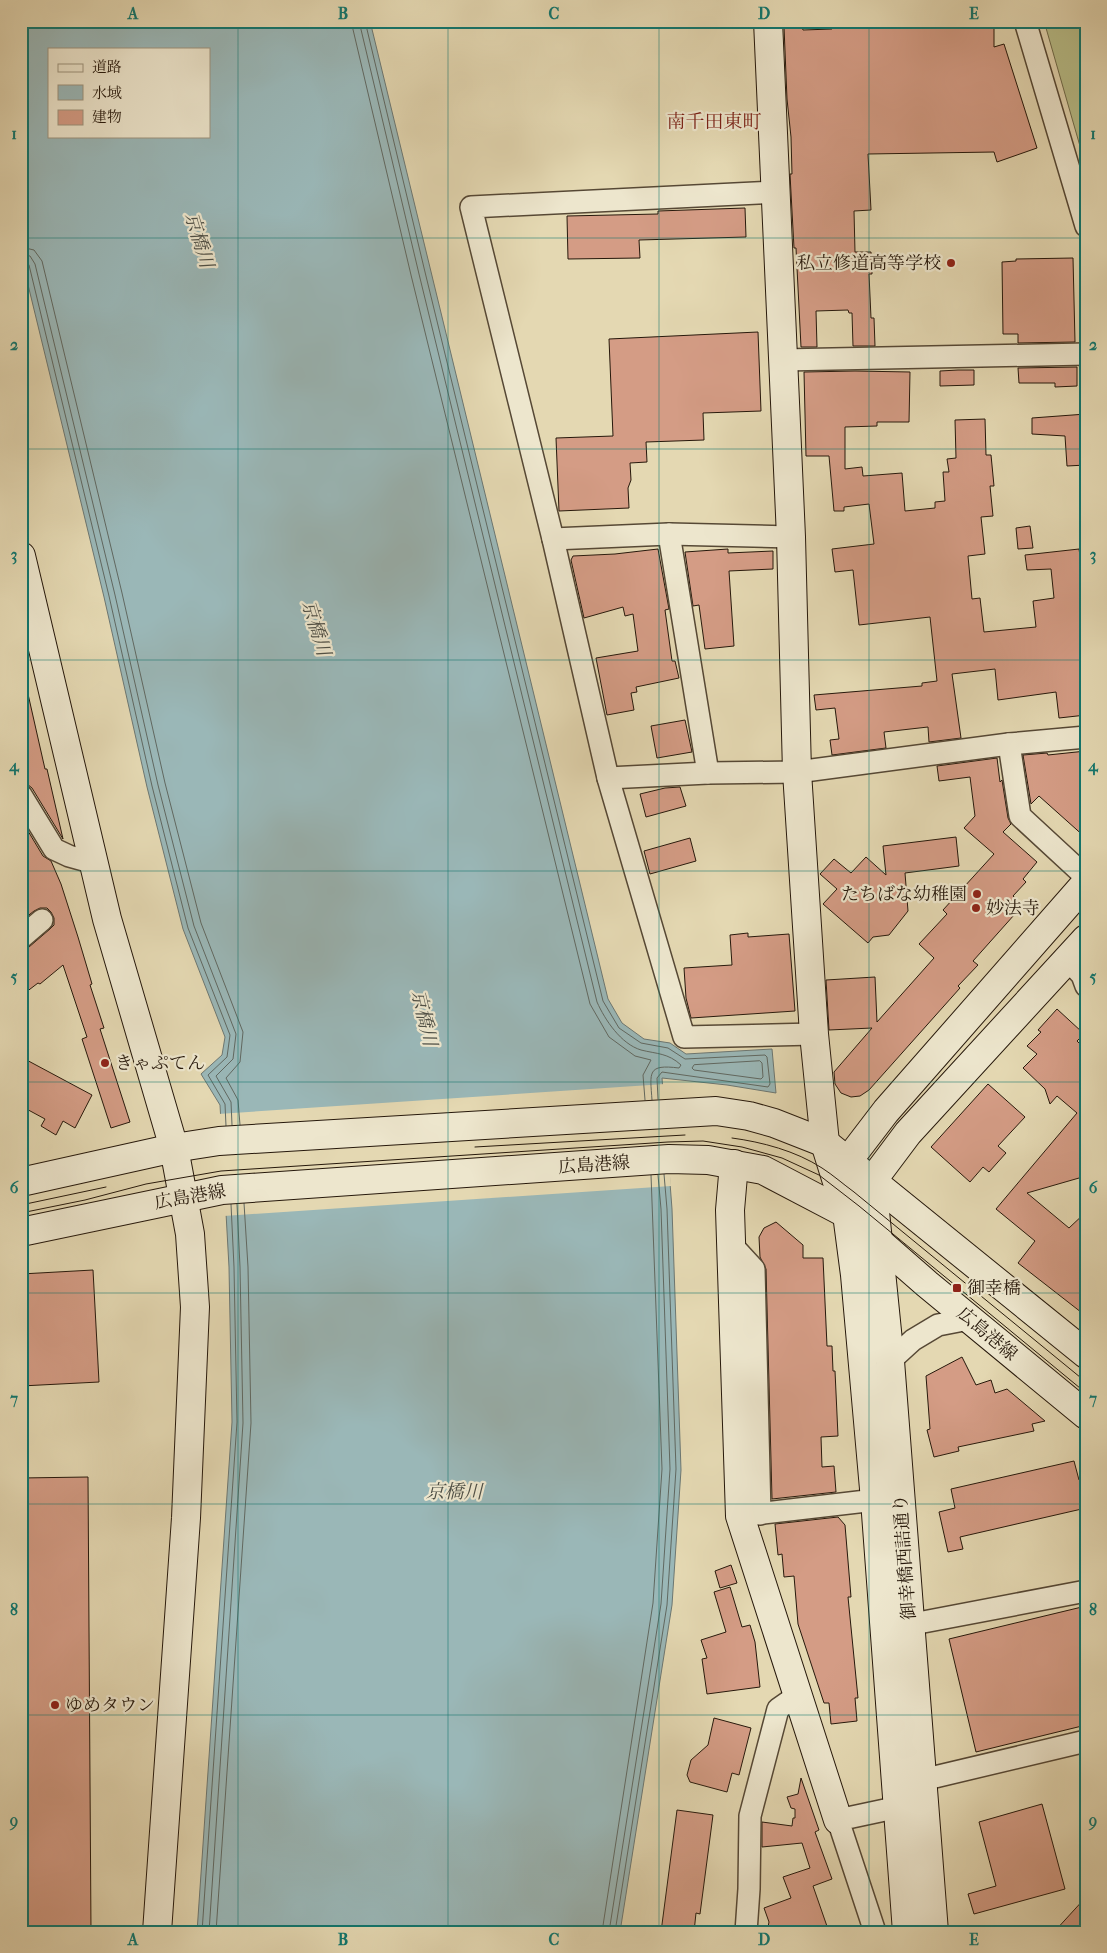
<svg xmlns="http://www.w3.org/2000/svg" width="1107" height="1953" font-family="'IM FELL French Canon','Noto Serif JP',serif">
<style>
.green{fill:#b8be89;stroke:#6f6b4a}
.water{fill:#9ab7b7;stroke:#6c7772;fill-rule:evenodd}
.pier{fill:#e4d8b2}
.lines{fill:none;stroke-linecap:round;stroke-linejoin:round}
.shore{stroke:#606861;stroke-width:1}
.building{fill:#d49c85;stroke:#26180b}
.street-casing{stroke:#564835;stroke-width:24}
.secondary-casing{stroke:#26180b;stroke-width:30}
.street{stroke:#ede6cd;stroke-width:21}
.secondary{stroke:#ede6cd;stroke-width:28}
.tram{stroke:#26180b;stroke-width:1}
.grid{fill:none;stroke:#0f766e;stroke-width:1;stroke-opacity:0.55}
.poi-dot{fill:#8f2418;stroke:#ede6cd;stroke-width:2}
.labels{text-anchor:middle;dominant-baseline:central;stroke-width:4.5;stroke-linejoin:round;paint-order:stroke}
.poi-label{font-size:18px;fill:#26180b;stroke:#ede6cd;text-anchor:start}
.street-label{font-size:18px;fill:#26180b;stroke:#ede6cd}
.neighbourhood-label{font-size:19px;fill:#7a1f14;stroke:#ede6cd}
.water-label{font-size:19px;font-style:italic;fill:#4f5047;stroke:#ede6cd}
.neatline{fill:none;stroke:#0f766e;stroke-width:2}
.grid-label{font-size:16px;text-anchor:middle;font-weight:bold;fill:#0f766e}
</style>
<rect width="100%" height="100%" fill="#e4d8b2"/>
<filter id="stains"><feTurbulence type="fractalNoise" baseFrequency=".004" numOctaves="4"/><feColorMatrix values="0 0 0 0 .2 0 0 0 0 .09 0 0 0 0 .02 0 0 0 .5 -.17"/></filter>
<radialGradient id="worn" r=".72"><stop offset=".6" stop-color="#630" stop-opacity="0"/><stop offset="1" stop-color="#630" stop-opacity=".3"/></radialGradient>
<!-- green -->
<path class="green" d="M1044 21H1086V167Z"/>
<!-- water -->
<path class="water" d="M21 21H370L608 999 622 1023 644 1039 670 1043 686 1054 772 1049 776 1093 727 1085 662 1078 672 1209 681 1470 672 1605 620 1932H197L232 1422 229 1267 220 1105 201 1074 222 1055 225 1037 183 929 147 787 104 597 21 256ZM49 49H209V136H49Z"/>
<!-- pier -->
<path class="pier" d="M665 1084 671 1186 224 1216 218 1114Z"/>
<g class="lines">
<!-- shore -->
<g class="shore">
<path d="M351 21 411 275 590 1004 609 1037 635 1056 651 1060 643 1075 645 1100"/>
<path d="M359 21 419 274 597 1002C605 1020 621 1044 641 1050 657 1054 668 1053 681 1065L679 1068C647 1064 650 1072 652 1100"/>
<path d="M365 21 425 272 603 1001 619 1028 641 1043 668 1048 685 1059 765 1055 767 1057 770 1084 768 1087 662 1072 657 1078 658 1099"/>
<path d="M21 247 34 250 42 261 122 593 165 783 201 923 243 1032 240 1062 226 1078 238 1100 240 1125"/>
<path d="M21 254 30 256 35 264 115 595 158 785 194 926 236 1034 233 1059 216 1076 231 1102 232 1125"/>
<path d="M21 260 26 261 29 265 109 596 152 786 188 928 230 1035 227 1057 208 1075 225 1104 226 1126"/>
<path d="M760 1061 762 1063 763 1077 761 1079 694 1070 692 1068 694 1065Z"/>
<path d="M202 1932 237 1422 234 1267 231 1204"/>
<path d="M209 1932 243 1423 240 1267 237 1204"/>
<path d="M216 1932 251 1423 248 1267 244 1203"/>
<path d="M602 1932 653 1603 662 1469 651 1175"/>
<path d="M609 1932 661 1604 670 1469 661 1209 658 1175"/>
<path d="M615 1932 667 1605 676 1469 667 1209 664 1174"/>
</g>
</g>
<!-- building -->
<g class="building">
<path d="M832 21H994V47L1004 44 1037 148 997 162 994 152 868 154 871 210 854 211 855 252H871L872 274H869L871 318H874L875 346H853L852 313H849L848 310 816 311 817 347H801L796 248H794L790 174H792L791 137 787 99 784 27H802L803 30 832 29Z"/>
<path d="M745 208 746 237 639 240 640 258 568 259 567 216 658 214V211Z"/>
<path d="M1073 258 1075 342 1018 343V334H1003L1002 262 1016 261V259Z"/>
<path d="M758 332 761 411 703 413 704 440 646 442 647 462 630 463 631 480 628 488 629 508 559 511 556 438 613 436 609 339Z"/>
<path d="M1077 367V386L1055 387V383H1019L1018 368Z"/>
<path d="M958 370H974V385L940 386V371Z"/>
<path d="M855 371 910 372 909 422H877V426L845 427V469L862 467 863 476 902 473 905 511 935 508V502L945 501 943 472H949L947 459 956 458 955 420 985 419 986 455H991L994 486H990L993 516 981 517 985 554 968 556 972 599 980 598 984 632 1036 627 1033 601 1054 598 1051 569 1027 570 1025 555 1079 549 1086 595V715L1059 718 1056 692 998 700 995 669 952 674 961 738 929 742 928 727 884 732 886 748 832 755 830 740 839 739 835 708 816 710 814 695 922 686V683L937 681 930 617 859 625 853 570 835 572 832 549 874 544 869 504 844 507V511H834L829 456H806L804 372Z"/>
<path d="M1086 414V465L1067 466 1065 436 1032 434V418Z"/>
<path d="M1030 526 1033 548 1018 549 1016 528Z"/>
<path d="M658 549 669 609 665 610 672 661H675L679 678 636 687 637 692 631 693 634 710 607 715 596 658 638 651 633 614 625 616 623 607 584 618 571 560 573 556 615 554Z"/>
<path d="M728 549V553L773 551V569L729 571 734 646 705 649 699 605 693 606 685 552Z"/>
<path d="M28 694 45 769H47L63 839 32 788 27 784 21 760V695Z"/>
<path d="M685 720 692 752 657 758 651 726Z"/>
<path d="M1086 751V838L1039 796 1031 804 1023 755 1047 753 1048 755Z"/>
<path d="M997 758 1000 782 1002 780 1008 818 1011 824 1003 832 1037 862 1023 879 1026 882 1013 896 1023 905 973 961 978 965 958 986 960 988 869 1090 860 1096 851 1097 841 1093 835 1084 834 1072 872 1028 829 1030 826 980 875 977 877 1022 934 958 919 944 947 914 943 910 994 854 964 828 975 816 970 777 939 781 937 766Z"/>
<path d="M680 787 686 806 646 817 640 794 665 788Z"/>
<path d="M25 826 43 856 51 861 61 884 78 937 92 984 90 985 104 1028 100 1029 130 1122 111 1128 82 1039 87 1037 63 965 40 984 38 983 21 996V950L29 947 50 929 54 925V918L51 912 47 908H40L34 911 21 921V828Z"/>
<path d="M956 837 959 866 905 873 908 911 889 935 873 937 868 943 823 904 837 889 820 874 834 859 851 873 866 857 886 875 883 846Z"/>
<path d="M690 838 696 861 650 874 644 851Z"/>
<path d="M748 933V937L789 934 795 1011 691 1018 686 998 684 968 732 965 730 935Z"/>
<path d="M1057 1009 1082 1032 1081 1033 1083 1035 1077 1041 1086 1050V1176L1027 1193 1069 1228 1086 1212V1316L1018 1263 1035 1241 996 1209 1077 1113 1057 1096 1050 1104 1045 1089 1023 1068 1037 1054 1027 1046 1041 1032 1038 1030Z"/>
<path d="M21 1057 92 1095 75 1128 63 1121 56 1135 41 1126 45 1119 21 1106Z"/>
<path d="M988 1084 1025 1117 998 1146 1006 1153 989 1172 983 1167 970 1182 931 1147Z"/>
<path d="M776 1222 803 1245V1258H823L827 1346H832L833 1371H835L838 1436 821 1437 822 1467 834 1466 836 1492 772 1499 766 1269 760 1257 759 1237 764 1228Z"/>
<path d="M93 1270 99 1382 21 1386V1274Z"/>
<path d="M962 1357 976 1385 991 1380 995 1393 1007 1389 1045 1421 1032 1424 1034 1431 958 1447 959 1451 934 1457 927 1430 930 1429 926 1376Z"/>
<path d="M1074 1461 1079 1480 1086 1479V1508L960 1537 963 1549 948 1552 939 1512 955 1508 951 1489Z"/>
<path d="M88 1477 91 1932H21V1478Z"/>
<path d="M838 1517 845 1525 851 1597H848L858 1698H855L857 1721 831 1724 829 1703H824L798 1624 794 1576 784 1577 782 1554 778 1555 775 1524Z"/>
<path d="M731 1565 737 1583 720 1588 715 1571Z"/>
<path d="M730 1587 742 1627 750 1625 755 1642 760 1687 707 1694 702 1659 707 1658 701 1640 726 1632 714 1592Z"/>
<path d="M1086 1606V1725L976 1752 949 1639Z"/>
<path d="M714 1718 751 1728 739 1775 732 1773 727 1792 690 1782 687 1775 691 1760 708 1745Z"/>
<path d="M801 1778 819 1830 815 1832 832 1879 813 1886 829 1932H767L769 1922 764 1908 791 1898 783 1877 810 1868 802 1843 762 1847V1822L792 1826 793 1818H795V1809L791 1808 787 1797 798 1794Z"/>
<path d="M1042 1804 1065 1889 974 1914 968 1894 996 1886 979 1822Z"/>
<path d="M677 1810 713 1815 700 1914 696 1913 694 1932H661Z"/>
<path d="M1086 1897V1932H1054Z"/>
</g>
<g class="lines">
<defs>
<g id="street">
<path d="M1025 21 1086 226"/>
<path d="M777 192 471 207 553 539 608 778 684 1037 814 1034"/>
<path d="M783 360 1086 354"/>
<path d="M669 534 708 773"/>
<path d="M553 539 669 534 791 537"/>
<path d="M1009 744 1020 816 1086 877"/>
<path d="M608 778 708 773 797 772 1009 744 1086 737"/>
<path d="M21 795 54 849 69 856 94 863"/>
<path d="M21 938 42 920"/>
<path d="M1067 959 1082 975 1086 986"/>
<path d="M731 1244 754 1269 760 1514"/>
<path d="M890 1361 913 1340 938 1325 969 1319"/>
<path d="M747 1515 875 1500"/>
<path d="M897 1627 1086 1591"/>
<path d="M746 1932 749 1889 750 1816 778 1709 798 1695"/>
<path d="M875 1932 838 1820 899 1807 922 1780 1086 1741"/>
</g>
<g id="secondary">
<path d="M768 21 791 537 797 772 814 1034 825 1143 847 1214 855 1275 875 1500 907 1932"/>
<path d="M21 556 107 919 174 1148 190 1234 195 1307 186 1518 157 1932"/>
<path d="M734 1164 730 1210 740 1516 838 1820"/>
<path d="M847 1180V1162L886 1111 1086 883"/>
<path d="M21 1182 174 1148 219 1141 716 1111 749 1116 774 1123 825 1143 1086 1354"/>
<path d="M872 1182 890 1361 934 1932"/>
<path d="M860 1197 908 1133 1086 939"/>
<path d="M21 1232 222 1190 669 1159 708 1160 763 1170 847 1214 927 1284 1086 1415"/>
</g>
</defs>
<!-- street casing -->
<use href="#street" class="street-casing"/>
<!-- secondary casing -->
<use href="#secondary" class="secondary-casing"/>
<!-- street -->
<use href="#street" class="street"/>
<!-- secondary -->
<use href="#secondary" class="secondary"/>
<!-- tram -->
<g class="tram">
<path d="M732 1138C762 1142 796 1151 822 1168 833 1175 843 1184 854 1192L1086 1382"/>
<path d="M475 1147 685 1135"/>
<path d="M21 1205 106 1187"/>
<path d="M21 1213 85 1200 146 1184 221 1171 668 1142 703 1141 742 1147 782 1158 819 1175 859 1206 1086 1393"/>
</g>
</g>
<!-- grid -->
<path class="grid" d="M238 21V1932M448 21V1932M659 21V1932M869 21V1932M21 238H1086M21 449H1086M21 660H1086M21 871H1086M21 1082H1086M21 1293H1086M21 1504H1086M21 1715H1086"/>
<!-- markers -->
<g class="poi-dot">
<circle cx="951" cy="263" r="5"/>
<circle cx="977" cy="894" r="5"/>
<circle cx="976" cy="908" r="5"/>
<circle cx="105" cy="1063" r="5"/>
<rect x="952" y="1283" width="10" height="10" rx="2.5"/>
<circle cx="55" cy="1705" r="5"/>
</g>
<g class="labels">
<!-- poi labels -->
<g class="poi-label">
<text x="941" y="263" text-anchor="end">私立修道高等学校</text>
<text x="967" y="894" text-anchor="end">たちばな幼稚園</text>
<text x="986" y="908">妙法寺</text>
<text x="115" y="1063">きゃぷてん</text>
<text x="967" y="1288">御幸橋</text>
<text x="65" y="1705">ゆめタウン</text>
</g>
<!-- street labels -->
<g class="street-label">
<text transform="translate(594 1165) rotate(-4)">広島港線</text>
<text transform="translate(190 1197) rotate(-10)">広島港線</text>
<text transform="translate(987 1334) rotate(40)">広島港線</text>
<text transform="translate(905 1557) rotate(-94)">御幸橋西詰通り</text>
</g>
<!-- neighbourhood labels -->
<g class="neighbourhood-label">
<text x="714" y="122">南千田東町</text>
</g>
<!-- water labels -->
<g class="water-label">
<text transform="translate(199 240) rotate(73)">京橋川</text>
<text transform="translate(316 628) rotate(73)">京橋川</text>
<text transform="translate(424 1018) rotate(77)">京橋川</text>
<text x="454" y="1492">京橋川</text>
</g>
</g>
<!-- margin -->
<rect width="1107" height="1953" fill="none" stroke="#e4d8b2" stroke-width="55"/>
<!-- legend -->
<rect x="48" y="48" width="162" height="90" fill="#ede6cd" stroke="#9d947f"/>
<rect x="58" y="64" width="25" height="8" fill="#ede6cd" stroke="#9d947f"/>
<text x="92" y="72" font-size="15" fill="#26180b">道路</text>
<rect x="58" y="85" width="25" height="15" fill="#9ab7b7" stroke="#9d947f"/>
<text x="92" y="98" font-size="15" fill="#26180b">水域</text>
<rect x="58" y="110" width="25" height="15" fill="#d49c85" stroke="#9d947f"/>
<text x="92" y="122" font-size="15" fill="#26180b">建物</text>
<rect x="28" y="28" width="1052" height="1898" class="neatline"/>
<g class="grid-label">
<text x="133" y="19">A</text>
<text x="343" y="19">B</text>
<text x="554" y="19">C</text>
<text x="764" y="19">D</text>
<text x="974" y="19">E</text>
<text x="14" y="139">1</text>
<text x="1093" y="139">1</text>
<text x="14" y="350">2</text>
<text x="1093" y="350">2</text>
<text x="14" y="560">3</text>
<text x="1093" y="560">3</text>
<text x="14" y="771">4</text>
<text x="1093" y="771">4</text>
<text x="14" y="982">5</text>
<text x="1093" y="982">5</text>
<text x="14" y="1193">6</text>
<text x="1093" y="1193">6</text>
<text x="14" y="1404">7</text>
<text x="1093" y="1404">7</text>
<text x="14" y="1615">8</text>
<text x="1093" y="1615">8</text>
<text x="14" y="1826">9</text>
<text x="1093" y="1826">9</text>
<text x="133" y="1945">A</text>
<text x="343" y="1945">B</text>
<text x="554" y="1945">C</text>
<text x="764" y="1945">D</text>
<text x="974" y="1945">E</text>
</g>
<rect width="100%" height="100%" filter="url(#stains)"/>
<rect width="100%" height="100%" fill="url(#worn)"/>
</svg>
